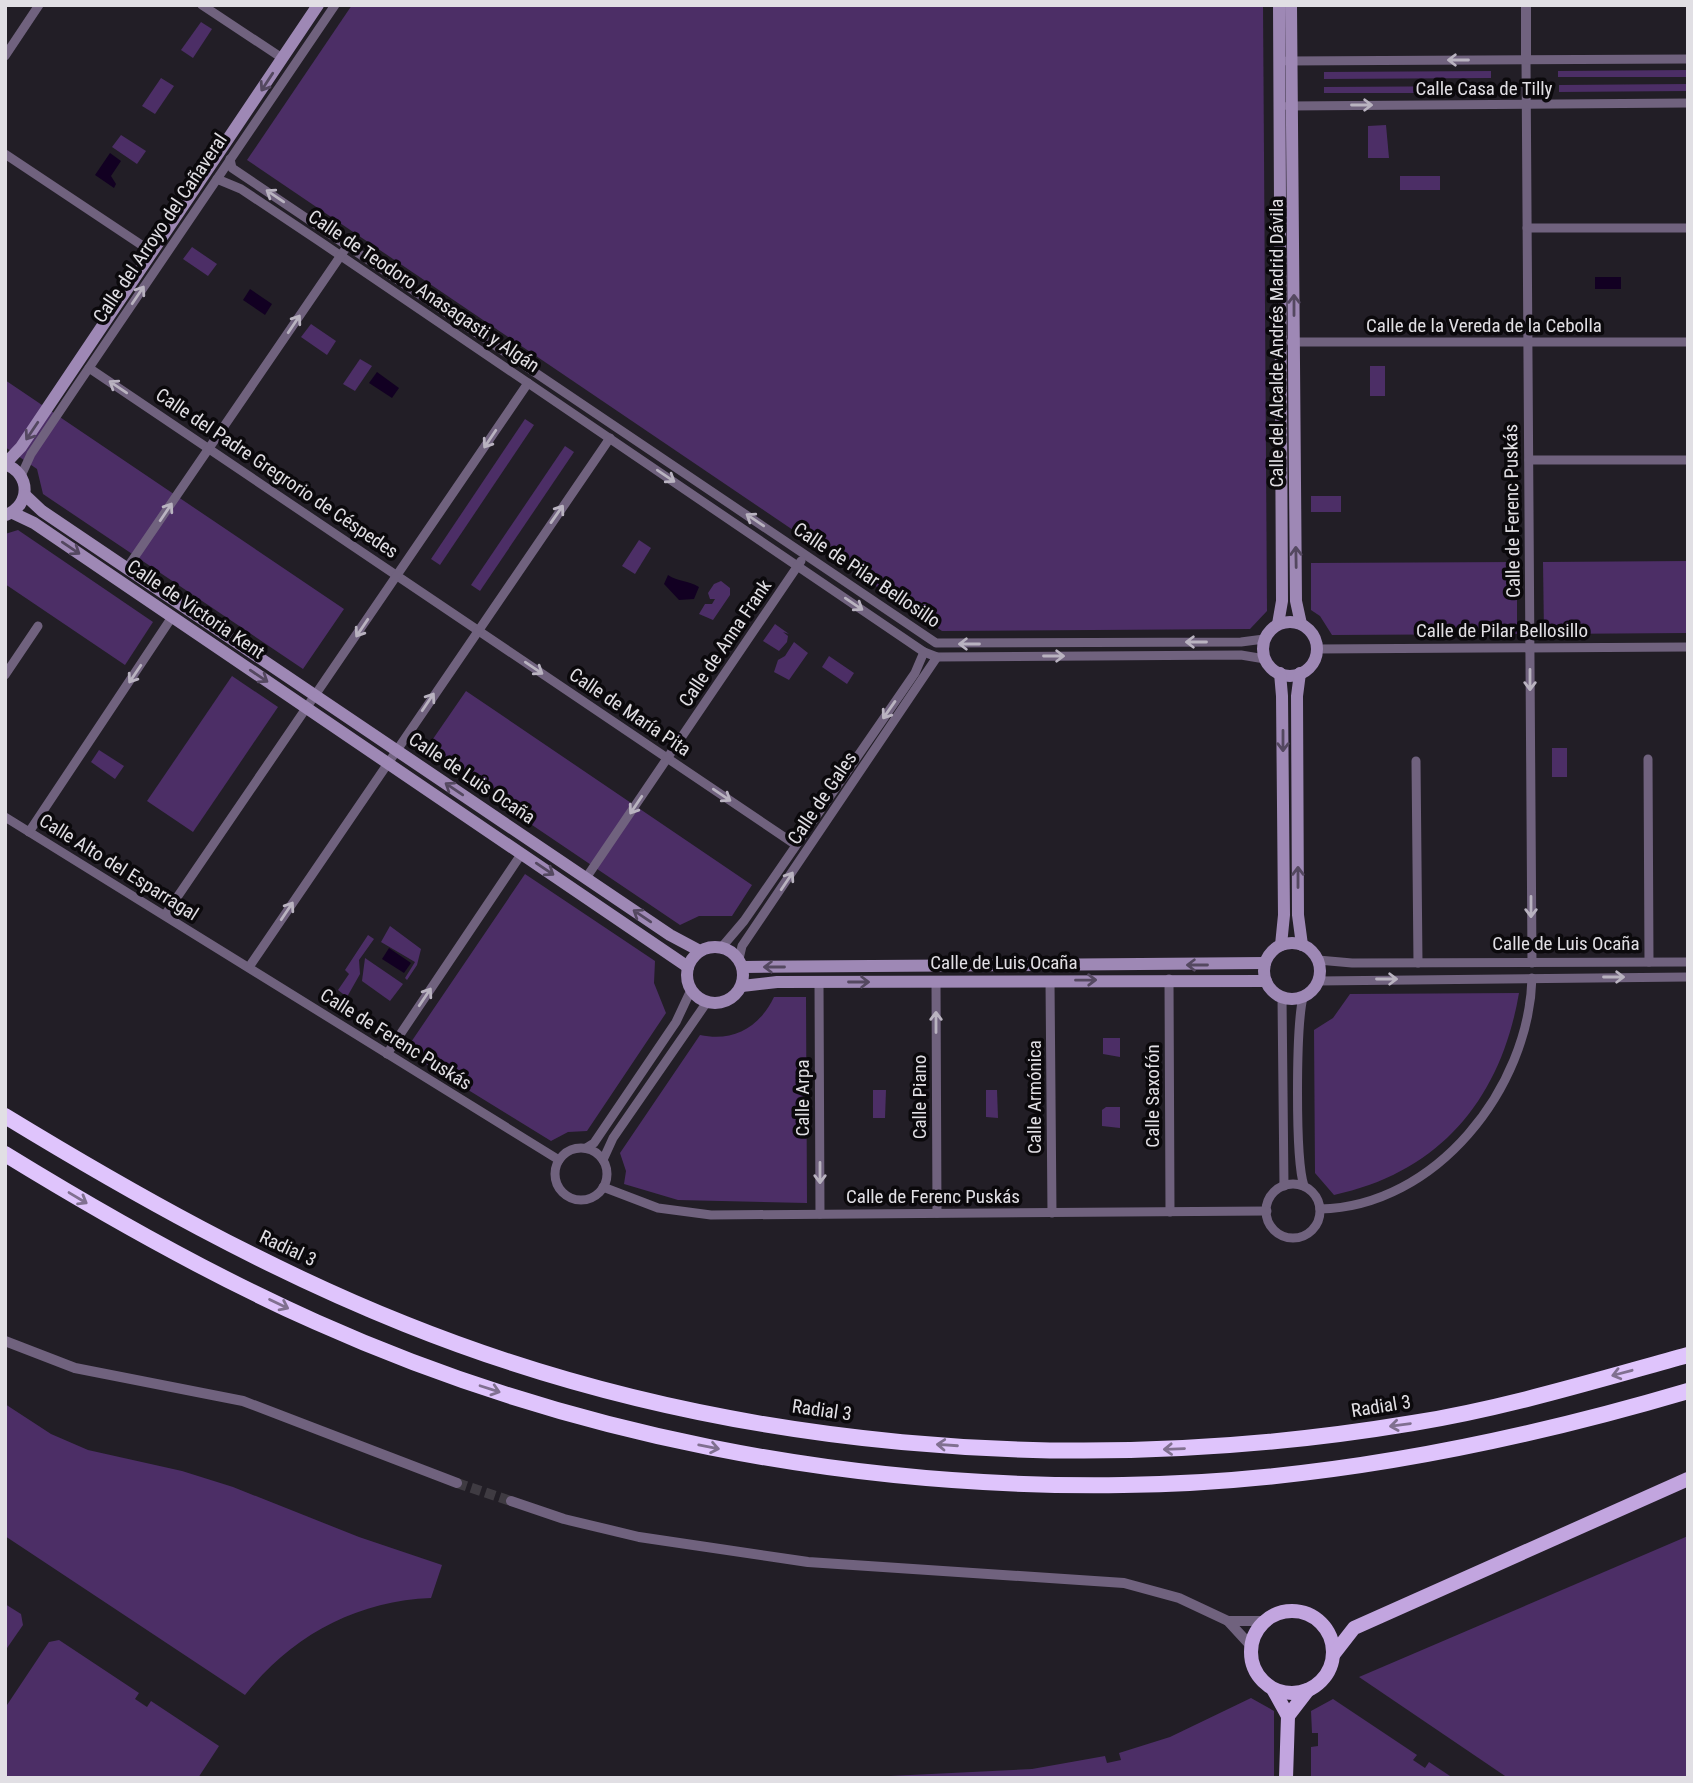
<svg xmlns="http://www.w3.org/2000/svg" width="1693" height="1783" font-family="'Roboto Condensed',sans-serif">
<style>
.green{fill:#4c2e66}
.water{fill:#120022}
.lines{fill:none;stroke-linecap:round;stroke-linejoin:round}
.tertiary-tunnel{stroke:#3f3b42;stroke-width:10;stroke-dasharray:10 5;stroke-linecap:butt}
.minor{stroke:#70627e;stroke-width:9}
.tertiary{stroke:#70627e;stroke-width:10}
.secondary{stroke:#9e88b5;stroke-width:12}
.primary{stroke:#c2a5df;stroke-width:14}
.motorway{stroke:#dfc4fc;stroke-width:16}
.oneway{stroke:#b9b3c0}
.oneway2{stroke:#544860}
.oneway3{stroke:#807090}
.labels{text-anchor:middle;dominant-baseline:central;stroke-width:7;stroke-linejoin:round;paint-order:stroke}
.street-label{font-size:19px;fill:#e1dfe4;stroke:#0b090c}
</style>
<rect width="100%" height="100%" fill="#221e26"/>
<!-- green -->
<g class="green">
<path d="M352 5H1263L1267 611 1250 629 942 631 247 160Z"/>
<path d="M201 22 212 29 193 58 181 50Z"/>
<path d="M1688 70V77H1558V71Z"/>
<path d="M1491 71V78L1324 79V72Z"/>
<path d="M161 78 174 86 155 114 142 106Z"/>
<path d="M1688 84V91L1559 92V85Z"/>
<path d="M1491 86V93H1324V87Z"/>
<path d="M1386 125 1389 158H1368V126Z"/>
<path d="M121 135 146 151 137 164 112 147Z"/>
<rect x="1400" y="176" width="40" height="14"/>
<path d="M192 247 217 264 208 276 183 259Z"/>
<path d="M311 324 336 341 327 355 301 337Z"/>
<path d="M360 359 372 366 355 391 343 384Z"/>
<rect x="1370" y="366" width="15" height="30"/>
<path d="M5 380 344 609 303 669 43 494 37 469 5 447Z"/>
<path d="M525 419 534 425 440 565 431 559Z"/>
<path d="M565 446 574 452 480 591 471 585Z"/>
<rect x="1311" y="496" width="30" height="16"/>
<path d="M18 530 153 622 125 665 5 584V534Z"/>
<path d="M639 540 651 548 635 574 622 566Z"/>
<path d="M1688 561V633L1544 634 1543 562Z"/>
<path d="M1517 562V634L1332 635 1320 616 1311 610V563Z"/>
<path d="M721 581 730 588V595L713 620 699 614 705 604H712L715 599H710L708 593 714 584Z"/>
<path d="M775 624 789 634 783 632 788 636 787 642 779 651 763 641Z"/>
<path d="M794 642 808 653 789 680 774 672 778 660 785 656Z"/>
<path d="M829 656 854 673 847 684 822 667Z"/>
<path d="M232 676 278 707 193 832 147 801Z"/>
<path d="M466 691 752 885 732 916H699L680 925 424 752Z"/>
<rect x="1552" y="748" width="15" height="29"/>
<path d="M99 750 124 766 115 779 91 762Z"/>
<path d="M525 874 655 961 654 983 666 1013 587 1131 568 1132 551 1141 405 1051Z"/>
<path d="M390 926 421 949 417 965 407 980 405 978 415 962 381 942Z"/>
<path d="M368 935 374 939 359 960 360 974 347 997 338 990 349 974 345 970Z"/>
<path d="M365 958 403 984 390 1001 362 981Z"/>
<path d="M1519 993C1501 1098 1441 1172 1334 1195L1315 1173 1314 1030 1333 1018 1350 994Z"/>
<path d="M774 997H806L807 1203 678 1200 624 1184 626 1171 620 1153 700 1035C733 1042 759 1028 774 997Z"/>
<path d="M1103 1038H1120V1057L1103 1054Z"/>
<path d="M873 1090H886L885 1118H873Z"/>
<path d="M986 1090H997L998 1118 986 1117Z"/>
<path d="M1106 1107H1120V1128L1102 1126V1110Z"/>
<path d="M5 1404 51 1434 88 1450 182 1471 233 1487 359 1537 442 1565 431 1598C356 1601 291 1636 245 1695L5 1536Z"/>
<path d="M1688 1536V1778H1508L1359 1677Z"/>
<path d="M5 1604 21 1614 23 1625 5 1651Z"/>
<path d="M59 1640 139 1693 135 1699 147 1707 151 1701 219 1746 198 1778H5V1708L49 1642Z"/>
<path d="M1251 1698 1274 1711V1778H849L1032 1769 1105 1756 1107 1763 1121 1760 1119 1753 1170 1737Z"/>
<path d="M1333 1699 1417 1755 1413 1760 1425 1768 1429 1762 1453 1778H1311V1747L1318 1746V1733H1312L1311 1711Z"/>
</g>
<!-- water -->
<g class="water">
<path d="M110 153 121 161 111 176 116 184 114 188 95 175Z"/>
<rect x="1595" y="277" width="26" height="12"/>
<path d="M250 289 272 304 265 315 243 300Z"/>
<path d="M377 372 399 388 392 398 369 383Z"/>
<path d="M668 575C678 582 688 580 699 587L694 599 679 600 664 584Z"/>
<path d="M389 948 411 963 404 973 382 959Z"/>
</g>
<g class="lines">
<!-- tertiary-tunnel -->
<path class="tertiary-tunnel" d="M457 1483 511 1501"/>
<!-- minor -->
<g class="minor">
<path d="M202 5 282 58"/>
<path d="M5 56 39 5"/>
<path d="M1526 59 1532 963"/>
<path d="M1287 61 1688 59"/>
<path d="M1288 106 1688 103"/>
<path d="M5 154 152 252"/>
<path d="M230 159 232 168 936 643 1241 642 1264 639"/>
<path d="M217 179 241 189 319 241 924 652 937 657 1241 655 1265 659"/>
<path d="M1527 228H1688"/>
<path d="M1291 342H1688"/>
<path d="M89 368 796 845"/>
<path d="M1529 460H1688"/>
<path d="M21 476 31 454 76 387 335 5"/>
<path d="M127 568 348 245"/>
<path d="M1316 649 1688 647"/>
<path d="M5 675 38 626"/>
<path d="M1648 759 1649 962"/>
<path d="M1416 761 1418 963"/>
<path d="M5 817 559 1160"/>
<path d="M29 832 172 617"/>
<path d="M586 878 801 561"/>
<path d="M165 915 528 383"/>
<path d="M721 948 744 921 915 673 924 652"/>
<path d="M739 959 742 946 937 657"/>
<path d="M1318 960 1352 963 1688 962"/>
<path d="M249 967 610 438"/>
<path d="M1169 979 1170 1212"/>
<path d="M1050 981 1052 1213"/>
<path d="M1318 981 1688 977"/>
<path d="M819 982 820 1214"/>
<path d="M936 982 937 1213"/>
<path d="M1282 997 1284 1186"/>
<path d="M1303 997C1296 1028 1295 1158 1304 1186"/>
<path d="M387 1054 522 853"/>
<path d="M586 1148 594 1143 676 1022 691 990"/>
<circle cx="581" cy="1174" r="26"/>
<path d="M603 1160 613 1138 707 1002"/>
<circle cx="1293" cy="1211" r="27"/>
<path d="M603 1187 658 1208 711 1215 1267 1211"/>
<path d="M1320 1209C1436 1207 1529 1088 1532 978"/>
</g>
<!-- tertiary -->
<g class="tertiary">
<path d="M1526 5V59"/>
<path d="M5 1341 75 1368 243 1401 457 1483"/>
<path d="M511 1501 564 1519 639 1537 808 1562 1124 1583 1179 1598 1228 1621 1251 1646"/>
<path d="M1228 1621H1264"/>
</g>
<!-- secondary -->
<g class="secondary">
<path d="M1291 5 1296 601 1301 624"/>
<path d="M5 464 21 447 318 5"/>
<path d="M5 464C31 474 31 505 6 515"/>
<path d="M25 495 42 511 670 935 700 951"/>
<path d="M13 513 34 523 688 967"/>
<circle cx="1290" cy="649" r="27"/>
<path d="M1278 624 1282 601 1279 5"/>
<path d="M1280 673 1282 696 1284 915 1281 945"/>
<path d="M1300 673 1297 696 1298 915 1302 945"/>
<circle cx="1292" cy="971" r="28"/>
<circle cx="715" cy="975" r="28"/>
<path d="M743 967 1265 963"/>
<path d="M742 986 777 982 1266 981"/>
</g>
<!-- primary -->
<g class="primary">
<circle cx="1292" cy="1652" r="41"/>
<path d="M1333 1655 1354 1628 1688 1479"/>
<path d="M1273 1689 1288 1716"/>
<path d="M1288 1716 1308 1690"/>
<path d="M1286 1778 1288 1716"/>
</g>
<!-- motorway -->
<g class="motorway">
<path d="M5 1116C133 1194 265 1268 405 1324 721 1451 1078 1479 1413 1423 1506 1408 1597 1380 1688 1355"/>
<path d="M5 1154C106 1216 208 1274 316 1322 568 1435 847 1489 1123 1485 1314 1483 1505 1445 1688 1391"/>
</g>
</g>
<!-- one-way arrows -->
<defs><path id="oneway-shaft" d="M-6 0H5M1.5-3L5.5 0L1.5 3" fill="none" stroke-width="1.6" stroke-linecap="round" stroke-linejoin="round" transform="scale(1.75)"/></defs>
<g class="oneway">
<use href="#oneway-shaft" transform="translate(1458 60) rotate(180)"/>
<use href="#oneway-shaft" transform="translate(1362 105)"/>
<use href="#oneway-shaft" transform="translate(275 196) rotate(-146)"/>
<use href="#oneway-shaft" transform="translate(138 295) rotate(-56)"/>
<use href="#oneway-shaft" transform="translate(294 324) rotate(-56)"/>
<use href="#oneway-shaft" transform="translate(118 387) rotate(-146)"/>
<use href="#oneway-shaft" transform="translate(490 439) rotate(124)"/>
<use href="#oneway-shaft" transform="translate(666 476) rotate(34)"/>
<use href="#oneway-shaft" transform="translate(166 512) rotate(-56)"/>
<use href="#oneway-shaft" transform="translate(557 514) rotate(-55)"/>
<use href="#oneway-shaft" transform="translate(755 520) rotate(-146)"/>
<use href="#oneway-shaft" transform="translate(854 604) rotate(34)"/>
<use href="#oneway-shaft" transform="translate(362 628) rotate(124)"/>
<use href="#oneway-shaft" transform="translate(1196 642) rotate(180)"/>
<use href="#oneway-shaft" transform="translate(969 644) rotate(180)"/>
<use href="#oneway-shaft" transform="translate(1054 656)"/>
<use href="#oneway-shaft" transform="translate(534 668) rotate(34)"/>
<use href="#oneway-shaft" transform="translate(135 674) rotate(124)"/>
<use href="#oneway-shaft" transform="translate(1530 680) rotate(90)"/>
<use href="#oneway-shaft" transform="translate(428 702) rotate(-56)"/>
<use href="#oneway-shaft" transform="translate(889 710) rotate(125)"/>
<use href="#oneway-shaft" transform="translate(722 795) rotate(34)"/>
<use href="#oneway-shaft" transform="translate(636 805) rotate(124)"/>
<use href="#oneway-shaft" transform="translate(787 881) rotate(-56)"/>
<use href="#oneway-shaft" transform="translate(1531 907) rotate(90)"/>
<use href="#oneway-shaft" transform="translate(287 911) rotate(-56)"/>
<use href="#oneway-shaft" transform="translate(1614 977)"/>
<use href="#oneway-shaft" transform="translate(1387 979)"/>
<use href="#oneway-shaft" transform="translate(425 997) rotate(-56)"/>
<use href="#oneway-shaft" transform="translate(936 1022) rotate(-90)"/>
<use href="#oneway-shaft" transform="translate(820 1173) rotate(90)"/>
</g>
<g class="oneway2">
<use href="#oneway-shaft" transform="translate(267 82) rotate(123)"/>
<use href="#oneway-shaft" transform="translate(1294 305) rotate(-90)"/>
<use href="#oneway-shaft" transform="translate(32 431) rotate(124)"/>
<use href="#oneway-shaft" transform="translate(71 548) rotate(34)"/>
<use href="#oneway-shaft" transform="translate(1296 557) rotate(-91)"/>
<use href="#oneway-shaft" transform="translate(259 676) rotate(34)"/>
<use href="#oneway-shaft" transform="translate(1283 741) rotate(90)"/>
<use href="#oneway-shaft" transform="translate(454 789) rotate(-146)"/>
<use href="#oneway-shaft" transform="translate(545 869) rotate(34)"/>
<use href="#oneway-shaft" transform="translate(1298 877) rotate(-90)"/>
<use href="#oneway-shaft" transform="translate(642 916) rotate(-146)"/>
<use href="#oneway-shaft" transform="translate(1197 965) rotate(180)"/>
<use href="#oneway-shaft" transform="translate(774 967) rotate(180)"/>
<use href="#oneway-shaft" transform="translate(1086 980) rotate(-1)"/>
<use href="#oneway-shaft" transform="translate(859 982)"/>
</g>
<g class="oneway3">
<use href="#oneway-shaft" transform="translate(78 1198) rotate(31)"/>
<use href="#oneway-shaft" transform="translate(279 1304) rotate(26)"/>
<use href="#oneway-shaft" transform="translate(1622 1373) rotate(165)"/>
<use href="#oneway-shaft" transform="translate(490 1389) rotate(18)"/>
<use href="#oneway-shaft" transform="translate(1400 1425) rotate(172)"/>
<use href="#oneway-shaft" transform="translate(947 1445) rotate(-176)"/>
<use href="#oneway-shaft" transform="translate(709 1447) rotate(11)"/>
<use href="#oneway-shaft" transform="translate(1174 1449) rotate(178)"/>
</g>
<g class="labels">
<!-- street labels -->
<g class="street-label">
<text x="1484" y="88">Calle Casa de Tilly</text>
<text transform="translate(160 228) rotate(-56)">Calle del Arroyo del Cañaveral</text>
<text transform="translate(424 291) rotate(34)">Calle de Teodoro Anasagasti y Algán</text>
<text x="1484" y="325">Calle de la Vereda de la Cebolla</text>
<text transform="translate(1276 343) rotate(-90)">Calle del Alcalde Andrés Madrid Dávila</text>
<text transform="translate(277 473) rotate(34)">Calle del Padre Gregrorio de Céspedes</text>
<text transform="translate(1512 511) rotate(-91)">Calle de Ferenc Puskás</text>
<text transform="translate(867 575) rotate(34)">Calle de Pilar Bellosillo</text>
<text transform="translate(196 609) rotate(34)">Calle de Victoria Kent</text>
<text x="1502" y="630">Calle de Pilar Bellosillo</text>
<text transform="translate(725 643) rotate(-56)">Calle de Anna Frank</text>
<text transform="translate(630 712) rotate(34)">Calle de María Pita</text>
<text transform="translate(472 778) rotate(34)">Calle de Luis Ocaña</text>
<text transform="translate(822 798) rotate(-56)">Calle de Gales</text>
<text transform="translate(119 867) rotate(32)">Calle Alto del Esparragal</text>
<text x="1566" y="943">Calle de Luis Ocaña</text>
<text x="1004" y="962">Calle de Luis Ocaña</text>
<text transform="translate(396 1039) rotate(32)">Calle de Ferenc Puskás</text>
<text transform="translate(1152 1096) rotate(-90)">Calle Saxofón</text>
<text transform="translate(919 1097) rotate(-90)">Calle Piano</text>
<text transform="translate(1034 1097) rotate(-90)">Calle Armónica</text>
<text transform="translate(802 1098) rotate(-90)">Calle Arpa</text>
<text x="933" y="1196">Calle de Ferenc Puskás</text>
<text transform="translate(288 1248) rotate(25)">Radial 3</text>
<text transform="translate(1381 1406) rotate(-9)">Radial 3</text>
<text transform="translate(822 1410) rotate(8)">Radial 3</text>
</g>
</g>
<!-- border -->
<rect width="1693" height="1783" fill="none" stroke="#e1dfe4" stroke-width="14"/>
</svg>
